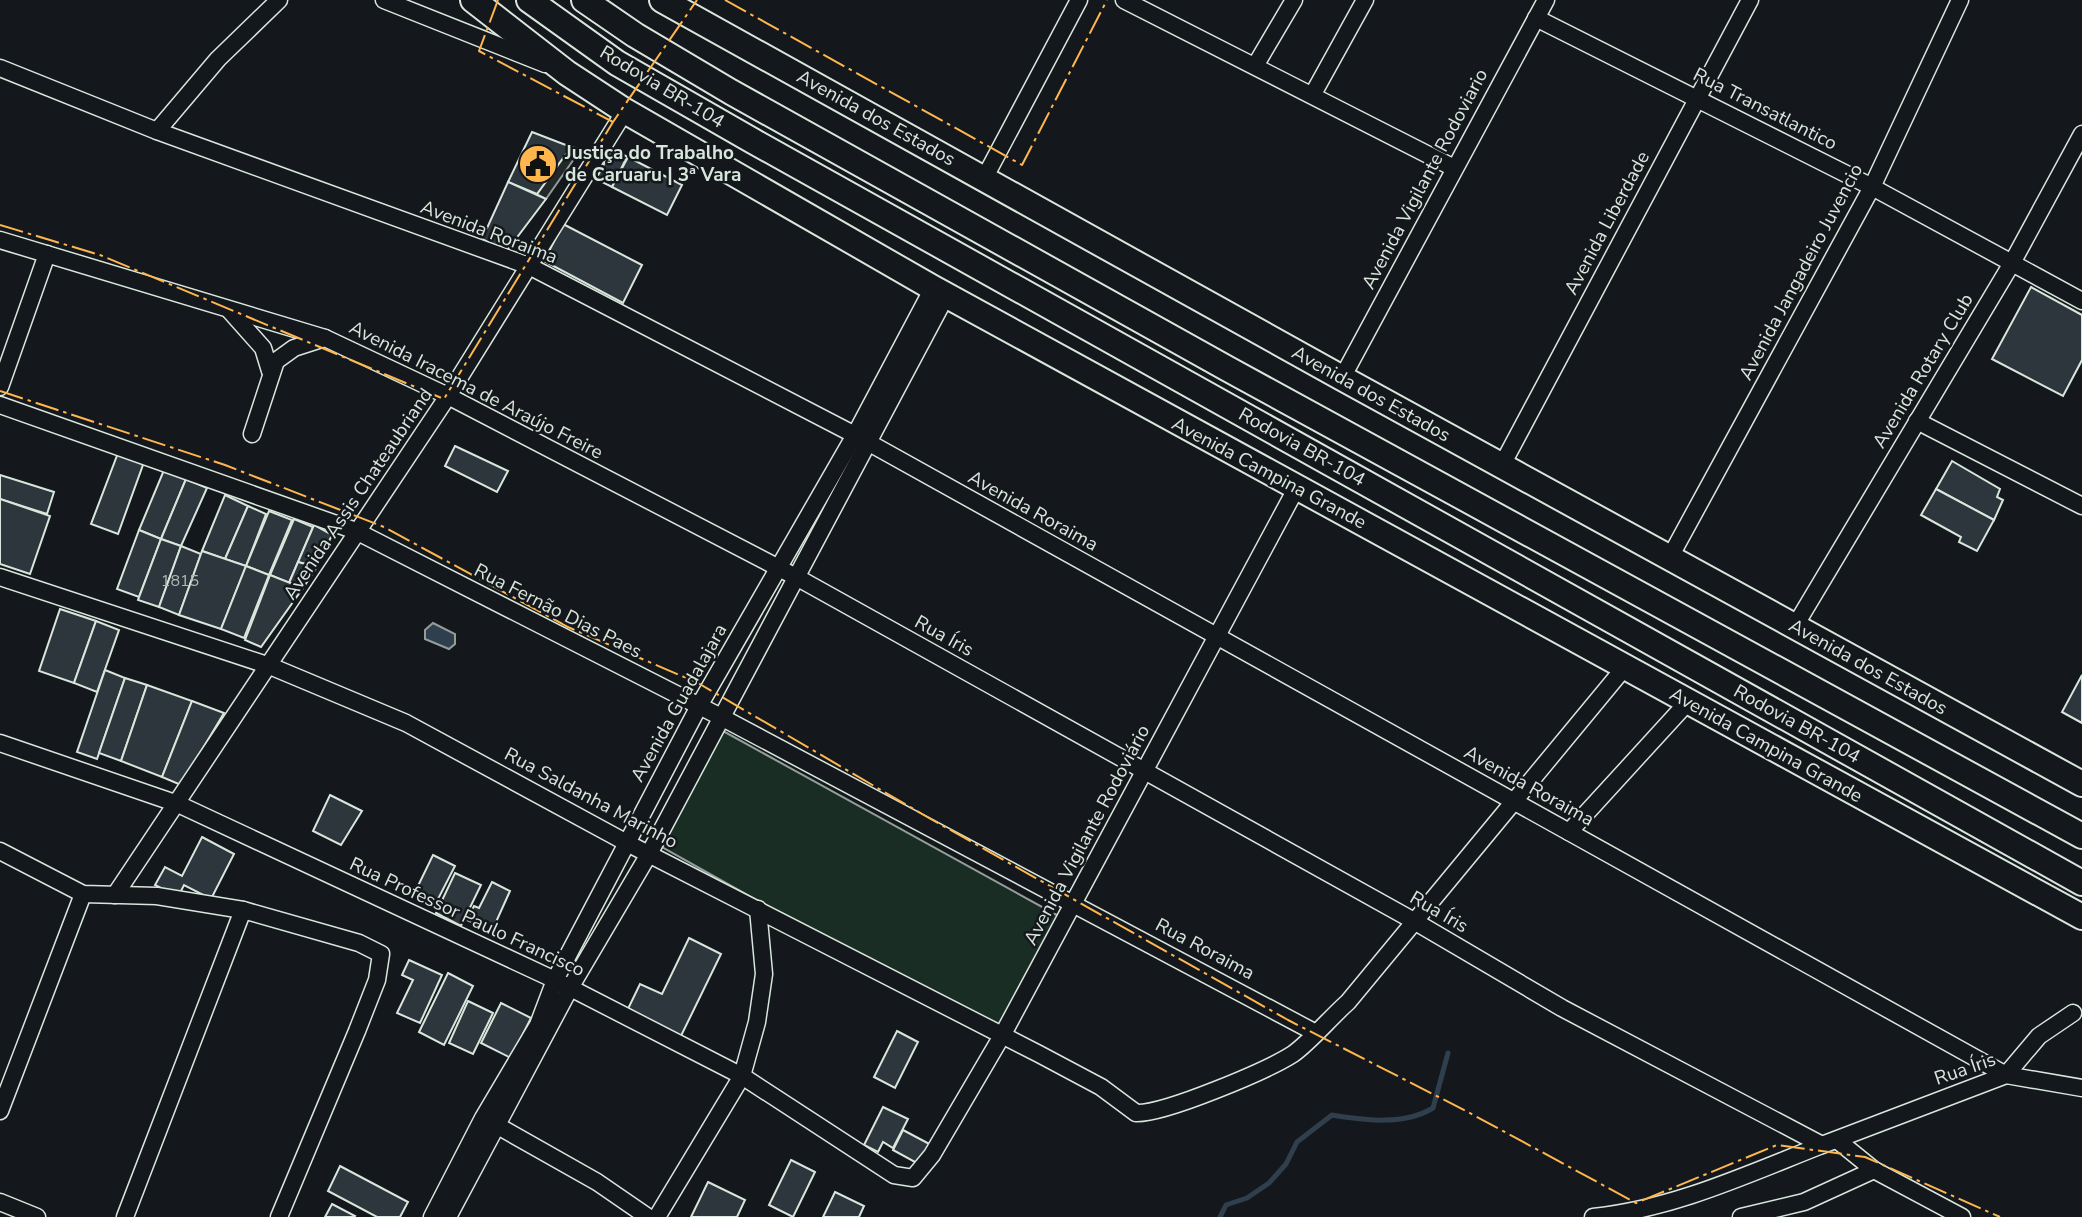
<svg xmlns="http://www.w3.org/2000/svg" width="2082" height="1217" font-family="'Nunito Sans',sans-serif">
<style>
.green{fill:#1a2d24;stroke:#939e99;stroke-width:2}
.parking{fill:#24282b;stroke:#939e99;stroke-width:2}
.water{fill:#2f3f4d;stroke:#939e99;stroke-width:2}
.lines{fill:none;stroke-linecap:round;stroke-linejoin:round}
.stream{stroke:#2f3f4d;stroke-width:5}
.building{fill:#2c363c;stroke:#d8e6dc;stroke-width:2}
.minor-casing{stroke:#d8e6dc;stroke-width:19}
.primary-casing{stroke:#d8e6dc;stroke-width:28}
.trunk-casing{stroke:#d8e6dc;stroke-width:28}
.minor{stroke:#14181c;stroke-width:16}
.primary{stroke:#14181c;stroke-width:24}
.trunk{stroke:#14181c;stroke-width:24}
.power{stroke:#ffb74d;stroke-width:2;stroke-dasharray:24 5 3.5 5;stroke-linecap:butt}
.labels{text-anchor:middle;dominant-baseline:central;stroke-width:5;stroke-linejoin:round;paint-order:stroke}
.number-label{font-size:16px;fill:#adbab4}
.street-label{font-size:19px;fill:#d8e6dc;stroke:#14181c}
.poi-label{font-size:19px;font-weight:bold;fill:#d8e6dc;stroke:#14181c;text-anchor:start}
</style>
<rect width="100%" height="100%" fill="#14181c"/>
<!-- green -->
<path class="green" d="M723 731 1064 919 997 1035 662 847Z"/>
<!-- parking -->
<path class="parking" d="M571 147 581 149 546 199 537 194Z"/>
<!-- water -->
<path class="water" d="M433 623 455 634V644L449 649 425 639V630Z"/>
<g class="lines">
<!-- stream -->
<path class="stream" d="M1220 1217 1226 1205 1247 1198 1269 1183 1286 1164 1297 1142 1332 1115C1365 1120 1403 1126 1433 1108L1448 1053"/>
</g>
<!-- building -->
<g class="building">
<path d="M532 132 571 147 537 194 508 182Z"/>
<path d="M612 149 628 157 625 161 610 153Z"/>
<path d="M610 153 625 161 612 187 596 179Z"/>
<path d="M628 157 682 185 667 215 612 187Z"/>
<path d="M508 182 546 199 506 252 482 239Z"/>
<path d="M563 224 642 265 623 303 544 261Z"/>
<path d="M2031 287 2082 315V360L2063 396 1992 359Z"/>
<path d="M455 446 508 471 497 492 445 466Z"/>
<path d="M118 453 144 462 118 534 91 524Z"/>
<path d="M1952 461 2000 489 1997 497 2003 500 1994 520 1936 489Z"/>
<path d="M164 470 186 479 161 539 139 530Z"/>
<path d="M0 475 54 492 47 514 0 499Z"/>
<path d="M186 479 207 488 181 546 161 539Z"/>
<path d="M1936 489 1994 520 1977 551 1959 542 1961 537 1921 515Z"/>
<path d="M225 495 248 506 225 559 202 551Z"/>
<path d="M0 499 50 516 30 574 0 564Z"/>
<path d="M248 506 266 514 246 566 225 559Z"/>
<path d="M269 511 292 520 269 575 246 566Z"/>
<path d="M294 519 313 527 289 583 270 575Z"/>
<path d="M314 525 332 535 317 567 298 562Z"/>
<path d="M139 530 161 539 139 597 117 589Z"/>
<path d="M161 539 181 546 159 607 138 600Z"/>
<path d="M181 546 201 554 179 615 159 607Z"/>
<path d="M202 551 246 566 221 629 179 615Z"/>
<path d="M298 562 317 567 303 588 289 583Z"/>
<path d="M246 566 269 575 244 638 221 629Z"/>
<path d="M270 575 303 588 261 647 245 640Z"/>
<path d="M60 609 96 621 74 683 39 671Z"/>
<path d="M96 621 119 630 97 692 74 683Z"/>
<path d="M105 670 125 678 97 759 77 752Z"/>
<path d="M2082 675V723L2062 712Z"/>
<path d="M125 678 147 685 121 761 99 753Z"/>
<path d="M147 685 192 701 162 777 121 761Z"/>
<path d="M192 701 224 713 181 785 162 777Z"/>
<path d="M330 795 362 811 341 845 313 831Z"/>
<path d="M202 837 234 854 211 899 184 885 178 897 155 885 165 867 182 876Z"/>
<path d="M433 855 455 866 436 903 415 892Z"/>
<path d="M455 873 481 885 461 926 436 913Z"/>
<path d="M492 882 510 891 492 931 467 920 474 906 479 908Z"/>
<path d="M689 938 721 954 678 1042 625 1015 640 984 662 994Z"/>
<path d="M409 960 442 975 420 1023 397 1013 413 980 402 975Z"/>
<path d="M448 973 473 986 444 1045 419 1032Z"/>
<path d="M468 1001 493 1013 473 1054 449 1043Z"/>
<path d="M501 1003 531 1018 511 1058 481 1043Z"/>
<path d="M897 1031 918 1042 895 1088 874 1077Z"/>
<path d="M883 1107 908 1119 893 1148 883 1142 878 1152 864 1145Z"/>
<path d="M903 1130 935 1147 924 1167 893 1150Z"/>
<path d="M791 1160 815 1172 793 1217 769 1205Z"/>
<path d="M340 1166 408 1202 400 1217H377L328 1191Z"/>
<path d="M708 1182 745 1200 737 1217H691Z"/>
<path d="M835 1192 864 1206 859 1217H823Z"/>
<path d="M332 1204 355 1216 354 1217H325Z"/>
</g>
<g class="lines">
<defs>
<g id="minor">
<path d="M384 0 545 64"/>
<path d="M1124 0 1454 168"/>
<path d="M1536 18 1872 187 2082 301"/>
<path d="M1255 66 1294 0"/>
<path d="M0 68 157 131 529 266 855 435 2006 1075 2039 1036 2073 1013"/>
<path d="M1313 94 1365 0"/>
<path d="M157 131 218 59 279 0"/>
<path d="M985 177 1079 0"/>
<path d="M0 240 325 338 448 396 798 578 1414 921 1562 1008 1822 1145 2006 1075 2082 1088"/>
<path d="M230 311 263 348 270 371"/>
<path d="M1342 378 1546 0"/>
<path d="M0 387 47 254"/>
<path d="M0 405 356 531 721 717 1314 1032"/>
<path d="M1917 421 2082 506"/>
<path d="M252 434 276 361 294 348 325 338"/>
<path d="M1502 465 1750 0"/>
<path d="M1669 559 1872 187 1960 0"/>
<path d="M0 577 270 666 406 723 627 843 1039 1054 1101 1087 1136 1113C1165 1114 1268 1070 1293 1054 1310 1042 1331 1017 1348 1002L1625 667"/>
<path d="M1795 626 2012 263 2082 134"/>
<path d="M0 743 178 804 555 980 742 1076 894 1175 913 1178 932 1155 1003 1034 1297 487"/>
<path d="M1569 832 1687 703"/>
<path d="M0 851 83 894 157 896 243 910 359 943 381 954 377 980 357 1031 279 1217"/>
<path d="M115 895 448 396 625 111"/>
<path d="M0 1111 83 894"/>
<path d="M489 1121 597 1182 648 1217"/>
<path d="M1837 1140 1874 1170 1962 1217"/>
<path d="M0 1202 37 1217"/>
<path d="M125 1217 243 910"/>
<path d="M432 1217 483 1118 538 1025 555 980 699 706 855 435 933 288"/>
<path d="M448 1217 570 988 649 854 946 296"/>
<path d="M657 1217 742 1076 757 1022 764 974 758 909"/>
<path d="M1593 1217C1673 1209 1748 1174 1822 1145"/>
<path d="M1741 1217 1804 1202 1874 1170"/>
</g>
<g id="primary">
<path d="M473 0 567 73 625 111 933 288 2082 917"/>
<path d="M662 0 1342 378 2082 784"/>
</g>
<g id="trunk">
<path d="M529 0 617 63 753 141 2082 883"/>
<path d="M584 0 635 35 731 92 1228 369 2082 836"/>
</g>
</defs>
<!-- minor casing -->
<use href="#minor" class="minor-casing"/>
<!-- primary casing -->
<use href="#primary" class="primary-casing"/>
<!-- trunk casing -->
<use href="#trunk" class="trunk-casing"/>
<!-- minor -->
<use href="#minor" class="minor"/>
<!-- primary -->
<use href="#primary" class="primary"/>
<!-- trunk -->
<use href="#trunk" class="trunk"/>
<!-- power -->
<g class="power">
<path d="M498 0 479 51 613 122"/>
<path d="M725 0 1022 165 1107 0"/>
<path d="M0 225 100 255 444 399 613 122 697 0"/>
<path d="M0 391 225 465 384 527 568 627 698 683 922 814 1288 1020 1466 1111 1636 1203 1777 1145 1865 1157 2000 1217"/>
</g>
</g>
<!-- icons -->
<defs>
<symbol id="civic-disc" viewBox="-11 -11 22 22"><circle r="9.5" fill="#ffb74d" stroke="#14181c"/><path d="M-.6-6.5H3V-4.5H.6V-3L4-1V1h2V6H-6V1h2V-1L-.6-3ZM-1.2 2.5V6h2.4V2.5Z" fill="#111"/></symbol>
</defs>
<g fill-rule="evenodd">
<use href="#civic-disc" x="516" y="142" width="44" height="44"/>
</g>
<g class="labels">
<!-- number labels -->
<g class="number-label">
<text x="180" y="581">1815</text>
</g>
<!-- street labels -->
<g class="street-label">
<text transform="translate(662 87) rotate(31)">Rodovia BR-104</text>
<text transform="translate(1765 109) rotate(27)">Rua Transatlantico</text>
<text transform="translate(876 118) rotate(29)">Avenida dos Estados</text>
<text transform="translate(1425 179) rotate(-62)">Avenida Vigilante Rodoviario</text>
<text transform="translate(1607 223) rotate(-62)">Avenida Liberdade</text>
<text transform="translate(489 232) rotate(21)">Avenida Roraima</text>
<text transform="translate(1801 272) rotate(-62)">Avenida Jangadeiro Juvencio</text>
<text transform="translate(1923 371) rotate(-59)">Avenida Rotary Club</text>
<text transform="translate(476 390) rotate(27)">Avenida Iracema de Araújo Freire</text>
<text transform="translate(1371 394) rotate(29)">Avenida dos Estados</text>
<text transform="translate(1302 447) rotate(29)">Rodovia BR-104</text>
<text transform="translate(1269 473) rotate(28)">Avenida Campina Grande</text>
<text transform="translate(358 494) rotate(-56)">Avenida Assis Chateaubriand</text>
<text transform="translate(1033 511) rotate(29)">Avenida Roraima</text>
<text transform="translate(558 611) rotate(27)">Rua Fernão Dias Paes</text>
<text transform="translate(944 636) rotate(29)">Rua Íris</text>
<text transform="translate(1868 667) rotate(29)">Avenida dos Estados</text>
<text transform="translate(679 703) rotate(-61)">Avenida Guadalajara</text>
<text transform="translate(1797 724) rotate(29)">Rodovia BR-104</text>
<text transform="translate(1766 745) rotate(29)">Avenida Campina Grande</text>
<text transform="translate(1529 786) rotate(29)">Avenida Roraima</text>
<text transform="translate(591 798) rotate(28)">Rua Saldanha Marinho</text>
<text transform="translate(1087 835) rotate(-62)">Avenida Vigilante Rodoviário</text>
<text transform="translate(1439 912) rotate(30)">Rua Íris</text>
<text transform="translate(467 917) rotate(25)">Rua Professor Paulo Francisco</text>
<text transform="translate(1205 949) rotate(28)">Rua Roraima</text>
<text transform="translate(1965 1069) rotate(-19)">Rua Íris</text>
</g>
<!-- poi labels -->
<g class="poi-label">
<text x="565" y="153">Justiça do Trabalho<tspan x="565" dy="22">de Caruaru | 3ª Vara</tspan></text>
</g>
</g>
</svg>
